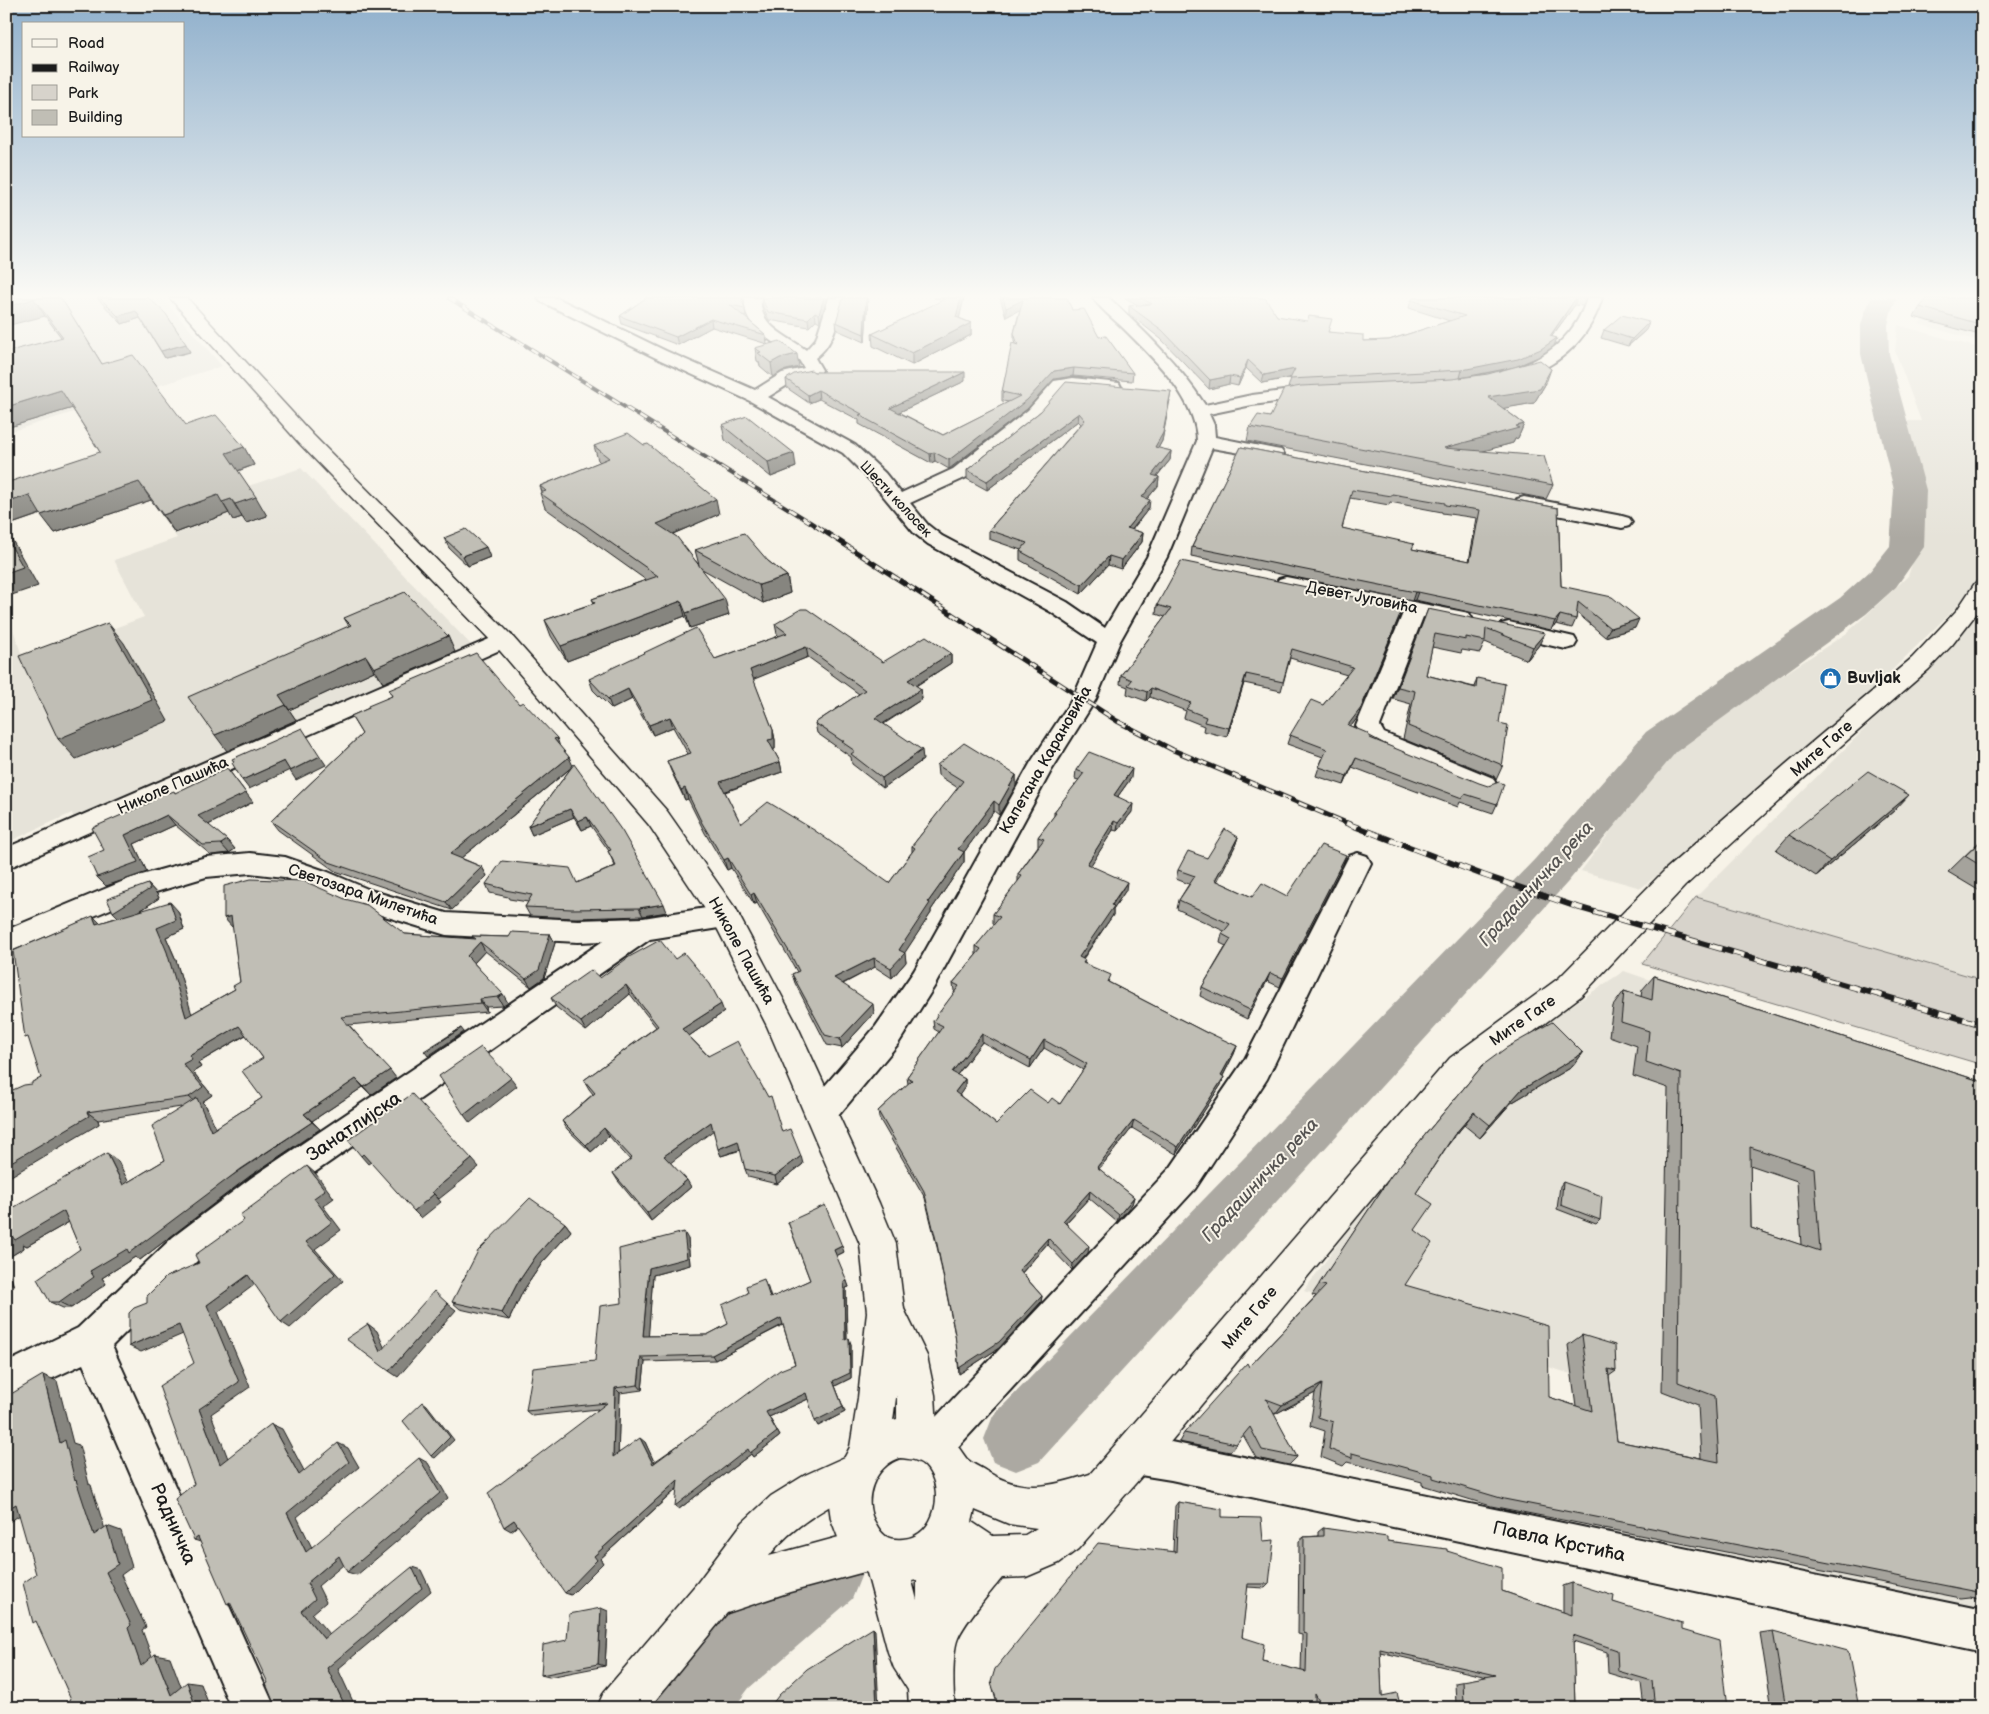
<svg xmlns="http://www.w3.org/2000/svg" width="1989" height="1714" viewBox="0 0 1989 1714" font-family="'Balsamiq Sans',sans-serif">
  <rect width="100%" height="100%" fill="#f7f3e8"/>
  <filter id="ink" filterUnits="userSpaceOnUse"><feTurbulence type="fractalNoise" baseFrequency=".02" numOctaves="2"/><feDisplacementMap in="SourceGraphic" scale="10" xChannelSelector="R" yChannelSelector="G"/><feConvolveMatrix kernelMatrix="1 2 1 2 8 2 1 2 1" color-interpolation-filters="sRGB"/></filter>
  <g filter="url(#ink)">
    <!-- built -->
    <path fill="#e6e3d9" d="M 6,298 L 162,298 L 222,366 L 6,433 Z
      M 1943,298 L 1983,306 L 1983,342 L 1919,324 Z
      M 1898,325 L 1983,349 L 1983,581 L 1790,770 L 1641,888 L 1581,871 L 1661,764 L 1710,723 L 1847,633 L 1908,576 L 1923,531 L 1917,469 L 1901,421 L 1921,421 L 1895,351 Z
      M 301,468 L 476,650 L 76,826 L 72,813 L 6,843 L 6,608 L 24,662 L 144,617 L 114,560 L 177,538 L 161,516 Z
      M 1983,611 L 1983,980 L 1696,897 Z
      M 1624,971 L 1983,1095 L 1983,1613 L 1589,1532 L 1571,1374 L 1304,1291 L 1452,1085 Z"/>
    <!-- green -->
    <path fill="#d7d3cb" stroke="#7a7874" d="M 1696,897 L 1983,980 L 1983,1065 L 1642,964 Z"/>
    <g fill="none" stroke-linecap="round" stroke-linejoin="round">
      <!-- river -->
      <path fill="#aca9a2" fill-rule="evenodd" d="M 1871,298 L 1897,298 L 1891,312 L 1888,325 L 1889,354 L 1926,490 L 1924,547 L 1896,587 L 1866,614 L 1676,752 L 1567,883 L 1039,1462 L 1016,1471 L 993,1462 L 984,1439 L 993,1416 L 1535,859 L 1646,732 L 1840,598 L 1870,571 L 1890,546 L 1894,490 L 1861,354 L 1861,325 L 1865,312 Z
        M 827,1539 L 852,1549 L 862,1574 L 852,1599 L 749,1688 L 734,1708 L 651,1708 L 662,1682 L 697,1636 L 802,1549 Z"/>
      <defs>
        <path id="minor" d="M 538,298 L 557,298 L 666,351 L 755,390 L 782,373 L 804,368 L 799,360 C 778,343 742,331 745,298 L 761,298 C 758,326 786,335 806,350 L 816,339 L 829,298 L 844,298 C 837,320 835,344 815,358 L 822,370 L 820,374 L 794,381 L 768,397 L 855,445 L 885,473 L 901,493 L 953,469 L 1028,410 L 1054,381 L 1073,378 L 1119,383 L 1121,387 L 1119,391 L 1113,392 L 1073,388 L 1065,389 L 1040,418 L 967,477 L 910,503 L 928,525 L 942,536 L 1067,602 L 1105,628 L 1147,557 L 1197,441 C 1197,398 1149,354 1120,325 C 1111,317 1100,308 1093,298 L 1109,298 C 1144,331 1179,364 1205,405 L 1252,395 L 1314,387 L 1320,388 L 1322,392 L 1320,396 L 1314,397 L 1252,405 L 1209,414 L 1214,425 L 1215,437 L 1275,449 L 1281,450 L 1284,454 L 1281,458 L 1275,459 L 1212,448 L 1167,557 L 1120,641 L 1096,699 L 1051,771 L 934,987 L 898,1044 L 833,1122 L 822,1126 L 811,1122 L 806,1112 L 811,1102 L 876,1026 L 914,971 L 1031,762 L 1073,698 L 1097,643 L 1051,612 L 928,544 L 914,533 L 871,481 L 843,453 L 750,401 L 654,357 L 540,301 Z
          M 1587,298 L 1602,298 C 1592,333 1567,359 1534,373 C 1525,377 1514,382 1504,380 L 1502,376 L 1504,372 C 1543,361 1575,338 1587,298 Z
          M 1524,497 L 1622,516 L 1629,518 L 1632,522 L 1629,526 L 1622,528 L 1517,507 L 1514,503 L 1517,499 Z
          M 1286,577 L 1469,613 L 1472,618 L 1469,623 L 1461,625 L 1423,617 L 1380,726 L 1384,733 L 1493,778 L 1496,784 L 1493,790 L 1484,793 L 1475,790 L 1368,745 L 1356,726 L 1403,613 L 1279,587 L 1276,583 L 1279,579 Z
          M 1509,622 L 1574,637 L 1577,642 L 1574,647 L 1566,649 L 1501,634 L 1498,629 L 1501,624 Z
          M 503,633 L 511,635 L 514,640 L 511,645 L 6,869 L 6,848 Z
          M 250,853 L 285,857 L 328,872 L 370,890 L 446,913 L 578,920 L 643,918 L 725,905 L 735,908 L 739,916 L 735,924 L 725,927 L 650,939 L 275,1200 L 197,1261 L 112,1346 L 275,1708 L 231,1708 L 83,1364 L 6,1400 L 6,1363 L 78,1328 L 173,1237 L 251,1178 L 603,941 L 578,942 L 446,935 L 352,906 L 284,877 L 250,873 L 206,877 L 139,897 L 6,953 L 6,930 L 131,878 L 206,857 Z
          M 1358,853 L 1367,856 L 1371,863 L 1267,1079 L 1195,1189 L 946,1460 L 933,1466 L 920,1460 L 914,1447 L 920,1434 L 1171,1167 L 1245,1059 L 1349,856 Z
          M 1134,1436 L 1171,1442 L 1983,1610 L 1983,1652 L 1171,1480 L 1134,1474 L 1120,1469 L 1115,1455 L 1120,1441 Z"/>
        <path id="tertiary" d="M 856,1452 L 870,1458 L 876,1472 L 870,1486 C 834,1503 794,1523 769,1556 L 868,1529 L 883,1535 L 889,1550 L 883,1565 L 868,1571 L 790,1592 L 727,1613 L 649,1708 L 597,1708 L 604,1692 L 698,1582 L 743,1522 L 771,1496 L 805,1475 Z"/>
        <path id="secondary" d="M 170,298 L 187,298 L 313,435 L 511,635 L 667,811 L 735,908 L 796,1023 L 879,1203 L 896,1244 L 904,1309 L 927,1356 L 935,1395 L 937,1428 C 955,1439 955,1443 966,1458 C 970,1463 980,1467 986,1471 C 1023,1494 1050,1487 1090,1474 L 1450,1058 L 1559,978 L 1665,870 L 1785,765 L 1912,658 L 1957,610 L 1975,583 L 1983,581 L 1983,605 L 1952,645 L 1929,669 L 1803,779 L 1685,886 L 1581,996 L 1472,1078 L 1148,1469 L 1078,1549 L 1059,1563 L 1026,1577 L 1002,1578 C 989,1594 967,1619 958,1638 C 952,1651 953,1692 955,1708 L 909,1708 L 908,1690 L 894,1668 L 888,1652 L 867,1573 L 853,1564 L 842,1548 L 831,1519 L 829,1505 L 834,1478 L 850,1447 L 858,1398 L 867,1312 L 860,1244 L 767,1026 L 715,924 L 649,825 L 495,645 L 299,443 ZM 897,1396 L 897,1419 L 893,1420 L 896,1398 ZM 900,1458 C 909,1459 918,1459 925,1466 C 946,1488 936,1537 903,1539 C 889,1540 883,1537 876,1524 C 861,1501 874,1466 900,1458 ZM 975,1510 L 1009,1524 L 1037,1528 L 1025,1535 L 993,1536 L 972,1522 ZM 917,1580 L 917,1600 L 912,1581 Z"/>
      </defs>
      <!-- minor casing -->
      <use href="#minor" stroke="#1c1c1c" stroke-width="4"/>
      <!-- tertiary casing -->
      <use href="#tertiary" stroke="#1c1c1c" stroke-width="3"/>
      <!-- secondary casing -->
      <use href="#secondary" stroke="#1c1c1c" stroke-width="3"/>
      <!-- minor -->
      <use href="#minor" fill="#f7f3e8" fill-rule="evenodd"/>
      <!-- tertiary -->
      <use href="#tertiary" fill="#f7f3e8" fill-rule="evenodd"/>
      <!-- secondary -->
      <use href="#secondary" fill="#f7f3e8" fill-rule="evenodd"/>
      <defs>
        <path id="rail-far2" d="M 449,298 L 818,527"/>
        <path id="rail-far1" d="M 816,526 L 1117,721 L 1173,750 L 1349,824"/>
        <path id="rail" d="M 1346,823 L 1483,875 L 1577,907 L 1983,1025"/>
      </defs>
      <!-- rail-far2 casing -->
      <use href="#rail-far2" stroke="#1c1c1c" stroke-width="4"/>
      <!-- rail-far1 casing -->
      <use href="#rail-far1" stroke="#1c1c1c" stroke-width="5"/>
      <!-- rail casing -->
      <use href="#rail" stroke="#1c1c1c" stroke-width="6"/>
      <!-- rail-far2 -->
      <use href="#rail-far2" stroke="#f7f3e8" stroke-width="2.5" stroke-dasharray="8" stroke-linecap="butt"/>
      <!-- rail-far1 -->
      <use href="#rail-far1" stroke="#f7f3e8" stroke-width="3" stroke-dasharray="9" stroke-linecap="butt"/>
      <!-- rail -->
      <use href="#rail" stroke="#f7f3e8" stroke-width="4.5" stroke-dasharray="12" stroke-linecap="butt"/>
    </g>
    <!-- wall -->
    <path fill="#a5a39c" stroke="#1c1c1c" fill-rule="evenodd" d="M 6,298 L 61,298 L 102,364 L 186,425 L 244,447 L 254,465 L 238,471 L 267,516 L 246,523 L 242,517 L 233,520 L 229,513 L 175,533 L 151,500 L 55,533 L 41,514 L 6,526 L 100,452 L 72,408 L 6,428 L 61,337 L 45,316 Z
      M 97,298 L 149,298 L 190,352 L 165,358 L 140,318 L 122,324 Z
      M 646,298 L 744,298 L 744,305 L 746,316 L 742,315 L 766,335 L 767,344 L 712,327 L 678,345 L 622,324 L 620,316 Z
      M 762,298 L 827,298 L 820,322 L 816,320 L 809,327 L 769,320 L 763,307 Z
      M 868,298 L 865,342 L 837,330 L 836,322 Z
      M 934,298 L 964,298 L 959,318 L 971,323 L 971,335 L 912,365 L 873,346 L 872,334 L 946,299 Z
      M 1000,298 L 1067,298 L 1072,310 L 1133,373 L 1132,381 L 1073,376 L 1054,379 L 1027,409 L 949,469 L 935,461 L 931,463 L 859,424 L 859,420 L 819,399 L 809,403 L 787,388 L 786,379 L 814,372 L 965,381 L 899,412 L 943,435 L 1009,402 L 1002,401 L 1002,392 L 1015,344 L 1014,341 L 1014,333 L 1020,309 L 1006,317 Z
      M 1125,298 L 1263,298 L 1277,316 L 1329,332 L 1363,341 L 1389,340 L 1450,321 L 1409,308 L 1411,300 L 1413,298 L 1586,298 L 1583,306 L 1575,305 L 1552,336 L 1554,346 L 1538,357 L 1517,366 L 1546,383 L 1534,403 L 1503,408 L 1524,424 L 1518,438 L 1515,439 L 1513,443 L 1482,451 L 1553,485 L 1546,499 L 1247,441 L 1250,427 L 1270,417 L 1292,387 L 1288,388 L 1291,378 L 1262,383 L 1246,368 L 1238,386 L 1229,384 L 1209,389 L 1161,339 L 1129,314 L 1129,306 L 1138,305 ZM 1510,368 L 1488,374 L 1468,377 Z
      M 1983,298 L 1983,336 L 1914,317 L 1920,307 Z
      M 1604,330 L 1646,330 L 1628,346 L 1601,338 Z
      M 755,348 L 799,367 L 782,371 L 773,377 L 760,366 L 759,362 L 757,361 Z
      M 1170,400 L 1162,441 L 1158,448 L 1171,451 L 1170,460 L 1157,476 L 1159,477 L 1158,486 L 1147,499 L 1149,508 L 1132,530 L 1143,533 L 1142,542 L 1121,569 L 1108,565 L 1081,594 L 1020,560 L 1020,551 L 1021,550 L 989,539 L 989,530 L 1081,424 L 1078,421 L 987,490 L 967,479 L 967,470 L 1041,411 Z
      M 722,425 L 796,467 L 771,477 L 725,440 Z
      M 594,446 L 719,514 L 673,534 L 699,565 L 695,550 L 768,561 L 787,576 L 790,593 L 763,603 L 702,569 L 729,615 L 690,628 L 685,616 L 567,661 L 551,636 L 545,620 L 594,603 L 592,599 L 646,580 L 545,508 L 540,493 L 542,492 L 540,486 L 600,462 L 598,460 Z
      M 1241,447 L 1558,508 L 1561,586 L 1635,628 L 1605,637 L 1577,613 L 1576,619 L 1572,628 L 1556,624 L 1551,630 L 1415,600 L 1412,601 L 1191,556 L 1192,547 ZM 1350,498 L 1389,505 L 1390,502 L 1442,512 L 1442,513 L 1477,518 L 1469,561 L 1412,549 L 1342,528 Z
      M 444,538 L 490,557 L 468,566 L 449,548 Z
      M 1157,605 L 1399,616 L 1358,717 L 1351,726 L 1497,804 L 1493,813 L 1460,802 L 1458,807 L 1352,767 L 1344,785 L 1316,776 L 1319,767 L 1323,757 L 1287,744 L 1290,735 L 1323,705 L 1347,675 L 1290,658 L 1281,691 L 1244,683 L 1227,737 L 1203,731 L 1204,726 L 1184,718 L 1186,711 L 1150,697 L 1146,701 L 1127,694 L 1128,687 L 1120,684 L 1121,675 L 1165,617 L 1156,614 Z
      M 1428,609 L 1539,645 L 1527,660 L 1485,642 L 1480,653 L 1462,650 L 1461,653 L 1432,647 L 1426,675 L 1474,687 L 1477,678 L 1499,723 L 1502,767 L 1496,780 L 1494,776 L 1403,739 L 1411,704 L 1393,699 Z
      M 344,618 L 455,652 L 383,683 L 374,671 L 289,710 L 296,720 L 227,751 L 349,626 Z
      M 775,624 L 883,662 L 951,653 L 951,663 L 916,686 L 921,689 L 922,699 L 884,724 L 923,760 L 883,788 L 852,764 L 851,757 L 817,733 L 815,723 L 859,694 L 808,657 L 753,679 L 773,730 L 775,740 L 775,749 L 773,749 L 780,762 L 782,772 L 725,792 L 741,824 L 889,883 L 912,852 L 912,846 L 958,788 L 938,775 L 937,765 L 1016,775 L 1016,786 L 999,815 L 994,811 L 964,852 L 964,862 L 931,910 L 931,913 L 904,953 L 906,962 L 892,978 L 875,967 L 843,984 L 874,1013 L 842,1048 L 827,1045 L 795,983 L 792,974 L 797,972 L 792,963 L 757,903 L 754,904 L 731,868 L 727,870 L 705,833 L 688,799 L 685,800 L 671,771 L 667,761 L 688,754 L 673,727 L 653,735 L 632,699 L 612,709 L 593,690 L 589,679 L 715,659 L 779,636 L 777,634 Z
      M 389,690 L 519,704 L 560,747 L 569,757 L 572,766 L 667,912 L 643,916 L 576,918 L 530,916 L 525,907 L 528,902 L 509,899 L 508,897 L 490,893 L 486,884 L 577,883 L 615,866 L 608,851 L 609,851 L 591,826 L 582,830 L 574,817 L 532,835 L 528,826 L 571,768 L 461,858 L 482,867 L 487,876 L 452,910 L 335,871 L 278,830 L 271,821 L 362,734 L 351,716 L 369,708 L 392,696 Z
      M 1076,770 L 1131,778 L 1118,796 L 1132,812 L 1117,831 L 1113,830 L 1090,866 L 1126,890 L 1113,909 L 1113,915 L 1083,959 L 1085,963 L 1110,983 L 1207,1033 L 1237,1046 L 1234,1054 L 1223,1076 L 1221,1085 L 1176,1154 L 1132,1128 L 1099,1169 L 1134,1197 L 1132,1204 L 1117,1222 L 1089,1198 L 1066,1223 L 1088,1253 L 1072,1270 L 1047,1244 L 1022,1273 L 1042,1296 L 1041,1302 L 999,1348 L 959,1374 L 956,1340 L 938,1251 L 925,1198 L 879,1118 L 878,1111 L 908,1084 L 907,1077 L 939,1032 L 934,1029 L 933,1021 L 955,992 L 954,991 L 953,983 L 976,955 L 976,946 L 995,924 L 993,923 L 993,914 L 1018,882 L 1018,874 L 1038,846 L 1038,837 L 1054,816 L 1054,812 L 1079,780 L 1075,779 ZM 982,1042 L 1030,1068 L 1044,1048 L 1083,1070 L 1060,1104 L 1048,1103 L 996,1124 L 959,1095 L 965,1087 L 965,1079 L 957,1075 Z
      M 175,793 L 253,802 L 208,825 L 227,840 L 235,849 L 229,853 L 211,855 L 175,825 L 134,844 L 147,872 L 106,886 L 104,850 L 149,803 L 144,797 Z
      M 1895,810 L 1816,876 L 1776,850 L 1789,835 Z
      M 1238,837 L 1235,846 L 1217,881 L 1252,897 L 1287,896 L 1346,855 L 1343,864 L 1280,987 L 1267,981 L 1247,1019 L 1200,996 L 1202,987 L 1226,946 L 1220,943 L 1222,934 L 1224,931 L 1177,909 L 1179,900 L 1189,884 L 1176,879 L 1178,870 L 1207,858 Z
      M 1983,838 L 1983,893 L 1948,872 Z
      M 148,884 L 157,894 L 159,898 L 140,911 L 178,911 L 184,929 L 166,937 L 176,960 L 191,1014 L 235,989 L 240,982 L 233,927 L 224,918 L 405,934 L 474,939 L 472,936 L 509,937 L 550,934 L 555,943 L 544,978 L 531,987 L 485,951 L 474,963 L 508,1003 L 503,1006 L 486,1007 L 487,1012 L 349,1025 L 396,1078 L 371,1095 L 363,1087 L 312,1121 L 320,1129 L 250,1176 L 140,1260 L 135,1257 L 102,1278 L 106,1284 L 71,1308 L 63,1308 L 50,1302 L 80,1249 L 69,1222 L 27,1246 L 23,1244 L 24,1248 L 6,1259 L 6,1207 L 7,1211 L 118,1161 L 128,1182 L 165,1160 L 181,1107 L 98,1120 L 99,1124 L 32,1084 L 41,1078 L 100,923 L 118,917 L 113,912 ZM 246,1035 L 263,1058 L 262,1098 L 216,1128 L 206,1106 L 202,1102 L 212,1095 L 193,1072 L 201,1067 L 198,1063 Z
      M 675,959 L 724,1012 L 689,1036 L 782,1132 L 803,1164 L 777,1184 L 748,1177 L 745,1169 L 741,1150 L 721,1156 L 713,1130 L 670,1162 L 691,1187 L 651,1221 L 618,1181 L 613,1173 L 630,1160 L 609,1136 L 591,1152 L 567,1129 L 562,1121 L 593,1094 L 589,1089 L 584,1080 L 656,1027 L 630,994 L 586,1031 L 556,1007 L 551,998 L 600,978 Z
      M 1654,976 L 1983,1082 L 1983,1600 L 1970,1597 L 1961,1598 L 1491,1506 L 1422,1485 L 1422,1482 L 1347,1462 L 1343,1466 L 1321,1457 L 1325,1431 L 1310,1426 L 1315,1393 L 1275,1414 L 1273,1413 L 1297,1457 L 1289,1465 L 1256,1458 L 1243,1435 L 1230,1452 L 1179,1442 L 1184,1433 L 1249,1367 L 1316,1296 L 1312,1295 L 1391,1176 L 1483,1065 L 1583,1053 L 1572,1067 L 1511,1103 L 1480,1138 L 1464,1125 L 1448,1145 L 1416,1193 L 1415,1230 L 1405,1285 L 1549,1397 L 1576,1406 L 1568,1345 L 1582,1335 L 1616,1371 L 1609,1376 L 1617,1441 L 1701,1458 L 1698,1405 L 1662,1391 L 1668,1088 L 1633,1076 L 1637,1046 L 1609,1036 L 1613,1006 L 1624,991 L 1641,997 L 1642,990 ZM 1750,1165 L 1797,1181 L 1801,1245 L 1751,1228 Z
      M 1563,1182 L 1600,1220 L 1596,1224 L 1557,1209 L 1560,1186 Z
      M 788,1222 L 844,1252 L 836,1256 L 849,1287 L 846,1288 L 847,1339 L 851,1344 L 851,1378 L 835,1386 L 845,1412 L 818,1426 L 808,1399 L 769,1417 L 780,1436 L 753,1457 L 751,1454 L 679,1509 L 677,1489 L 600,1559 L 603,1563 L 571,1595 L 518,1525 L 511,1531 L 598,1409 L 532,1416 L 526,1411 L 595,1361 L 622,1303 L 688,1239 L 690,1265 L 653,1275 L 648,1336 L 707,1335 L 728,1324 L 767,1285 L 771,1298 L 810,1280 ZM 783,1325 L 795,1364 L 654,1462 L 645,1442 L 618,1453 L 620,1393 L 642,1390 L 645,1362 L 715,1360 Z
      M 565,1223 L 571,1231 L 542,1263 L 523,1291 L 509,1320 L 460,1309 L 452,1302 Z
      M 1178,1502 L 1222,1517 L 1263,1541 L 1269,1584 L 1265,1588 L 1247,1587 L 1242,1637 L 1262,1661 L 1301,1671 L 1302,1635 L 1298,1634 L 1299,1541 L 1304,1537 L 1318,1536 L 1318,1532 L 1323,1528 L 1387,1541 L 1447,1551 L 1502,1591 L 1563,1612 L 1563,1586 L 1572,1583 L 1613,1602 L 1682,1630 L 1727,1708 L 1644,1708 L 1641,1683 L 1608,1673 L 1607,1652 L 1573,1641 L 1575,1708 L 1467,1708 L 1456,1705 L 1455,1683 L 1487,1677 L 1380,1652 L 1382,1696 L 1401,1708 L 1317,1708 L 1315,1704 L 1315,1708 L 998,1708 L 991,1682 L 1173,1551 L 1175,1506 Z
      M 608,1611 L 605,1666 L 549,1677 L 541,1675 L 567,1640 Z
      M 1773,1631 L 1859,1708 L 1772,1708 L 1760,1633 Z"/>
    <!-- shaded-wall -->
    <path fill="#86857f" stroke="#1c1c1c" d="M 824,298 L 827,298 L 820,322 L 819,314 Z
      M 866,298 L 868,298 L 865,342 L 864,334 Z
      M 961,298 L 963,298 L 963,302 L 957,329 L 956,317 Z
      M 1576,298 L 1575,305 L 1546,344 L 1550,336 Z
      M 34,299 L 45,316 L 6,326 L 6,307 Z
      M 1023,300 L 1023,308 L 1006,317 L 1006,308 Z
      M 136,311 L 140,318 L 122,324 L 118,316 Z
      M 815,312 L 816,320 L 809,327 L 808,319 Z
      M 711,319 L 712,327 L 678,345 L 676,337 Z
      M 1649,322 L 1646,330 L 1628,346 L 1632,339 Z
      M 971,323 L 971,335 L 912,365 L 912,353 Z
      M 1557,338 L 1554,346 L 1538,357 L 1515,367 L 1460,378 L 1462,370 Z
      M 186,344 L 190,352 L 165,358 L 161,351 Z
      M 797,354 L 799,367 L 782,371 L 773,377 L 771,363 L 780,358 Z
      M 1248,360 L 1246,368 L 1238,386 L 1240,378 Z
      M 1074,368 L 1073,376 L 1054,379 L 1027,409 L 949,469 L 949,460 L 1054,371 Z
      M 1295,369 L 1293,377 L 1262,383 L 1264,375 Z
      M 1551,369 L 1546,383 L 1534,403 L 1483,412 L 1488,397 Z
      M 965,372 L 965,381 L 891,416 L 890,408 Z
      M 1230,376 L 1229,384 L 1209,389 L 1210,380 Z
      M 61,390 L 73,408 L 6,428 L 6,407 Z
      M 818,390 L 819,399 L 809,403 L 808,395 Z
      M 1171,391 L 1162,441 L 1154,456 L 1155,447 Z
      M 1079,413 L 1078,421 L 987,490 L 987,481 Z
      M 1524,424 L 1518,438 L 1515,439 L 1513,443 L 1439,463 L 1444,448 Z
      M 244,447 L 254,465 L 237,471 L 226,453 Z
      M 1171,451 L 1170,460 L 1151,483 L 1152,475 Z
      M 934,452 L 935,461 L 931,463 L 930,454 Z
      M 794,453 L 796,467 L 771,477 L 768,462 Z
      M 1159,477 L 1158,486 L 1141,506 L 1142,497 Z
      M 139,482 L 151,500 L 55,533 L 41,515 Z
      M 29,495 L 43,513 L 6,526 L 6,503 Z
      M 218,495 L 229,513 L 175,533 L 163,515 Z
      M 256,497 L 267,516 L 246,523 L 235,504 Z
      M 231,499 L 242,517 L 233,520 L 222,502 Z
      M 716,499 L 719,514 L 661,539 L 657,524 Z
      M 1150,500 L 1149,508 L 1126,537 L 1127,528 Z
      M 6,529 L 38,586 L 6,597 Z
      M 1143,533 L 1142,542 L 1121,569 L 1122,560 Z
      M 486,547 L 490,557 L 468,566 L 463,556 Z
      M 1109,556 L 1108,565 L 1081,594 L 1082,585 Z
      M 787,576 L 790,593 L 763,603 L 759,585 Z
      M 1415,592 L 1418,592 L 1415,600 L 1412,601 Z
      M 725,599 L 729,615 L 690,628 L 686,613 Z
      M 681,601 L 685,616 L 567,661 L 561,646 Z
      M 1403,607 L 1358,717 L 1345,734 L 1348,725 Z
      M 1560,615 L 1556,624 L 1551,630 L 1555,621 Z
      M 1639,619 L 1635,628 L 1605,637 L 1610,628 Z
      M 108,623 L 124,643 L 168,721 L 76,759 L 58,739 Z
      M 1545,633 L 1539,645 L 1527,660 L 1533,647 Z
      M 448,636 L 455,652 L 383,683 L 374,668 Z
      M 806,647 L 808,657 L 752,680 L 750,670 Z
      M 951,653 L 951,663 L 909,690 L 908,680 Z
      M 366,656 L 374,671 L 289,710 L 279,695 Z
      M 1246,674 L 1244,683 L 1227,737 L 1229,728 Z
      M 1151,688 L 1150,697 L 1146,701 L 1147,692 Z
      M 628,689 L 632,699 L 612,709 L 608,699 Z
      M 921,689 L 922,699 L 876,728 L 875,718 Z
      M 286,705 L 296,720 L 227,751 L 215,735 Z
      M 670,717 L 673,727 L 653,735 L 649,725 Z
      M 773,730 L 775,740 L 775,749 L 770,750 L 768,740 Z
      M 557,738 L 560,747 L 554,739 Z
      M 922,750 L 923,760 L 883,788 L 882,778 Z
      M 320,756 L 326,765 L 296,780 L 290,771 Z
      M 569,757 L 573,766 L 455,863 L 450,854 Z
      M 1356,758 L 1344,785 L 1347,776 Z
      M 284,761 L 290,770 L 249,789 L 242,780 Z
      M 780,762 L 782,772 L 723,792 L 720,782 Z
      M 227,768 L 253,802 L 206,826 L 198,816 Z
      M 1132,769 L 1131,778 L 1113,803 L 1114,795 Z
      M 1016,775 L 1016,786 L 999,815 L 999,805 Z
      M 685,788 L 688,799 L 685,800 L 681,790 Z
      M 1909,795 L 1895,810 L 1816,876 L 1830,861 Z
      M 994,801 L 994,811 L 959,859 L 958,849 Z
      M 1133,804 L 1132,812 L 1117,831 L 1118,823 Z
      M 570,809 L 574,817 L 532,835 L 528,826 Z
      M 167,815 L 175,825 L 134,844 L 147,872 L 106,886 L 97,877 L 125,835 Z
      M 587,817 L 591,826 L 582,830 L 578,821 Z
      M 1114,821 L 1113,830 L 1086,873 L 1087,864 Z
      M 1238,837 L 1235,846 L 1213,890 L 1215,880 Z
      M 227,840 L 235,849 L 229,853 L 221,844 Z
      M 964,852 L 964,862 L 931,910 L 931,913 L 904,954 L 905,953 L 906,962 L 892,978 L 891,968 L 899,950 L 928,902 Z
      M 1346,855 L 1343,864 L 1280,987 L 1283,978 Z
      M 728,858 L 731,868 L 727,870 L 724,860 Z
      M 482,867 L 487,876 L 452,910 L 446,902 Z
      M 1127,882 L 1126,890 L 1113,909 L 1113,915 L 1078,965 L 1079,957 Z
      M 148,884 L 157,894 L 159,898 L 123,922 L 113,912 Z
      M 754,893 L 757,903 L 754,904 L 751,895 Z
      M 170,902 L 178,911 L 184,929 L 166,937 L 176,960 L 195,1025 L 186,1017 L 157,928 Z
      M 664,904 L 667,912 L 643,916 L 639,908 Z
      M 93,916 L 102,925 L 96,924 Z
      M 231,916 L 239,925 L 232,927 L 224,918 Z
      M 550,934 L 555,943 L 544,978 L 531,987 L 526,979 Z
      M 480,942 L 485,951 L 472,965 L 467,956 Z
      M 874,958 L 875,967 L 836,987 L 834,978 Z
      M 1270,973 L 1267,981 L 1247,1019 L 1250,1010 Z
      M 626,985 L 630,994 L 586,1031 L 581,1022 Z
      M 503,994 L 508,1003 L 503,1006 L 498,997 Z
      M 480,999 L 486,1007 L 487,1012 L 481,1003 Z
      M 721,1004 L 724,1012 L 686,1038 L 682,1029 Z
      M 873,1004 L 874,1013 L 842,1048 L 840,1039 Z
      M 239,1026 L 247,1034 L 198,1063 L 201,1067 L 193,1072 L 212,1095 L 202,1102 L 206,1106 L 220,1139 L 211,1131 L 198,1105 L 189,1097 L 183,1064 L 189,1055 Z
      M 461,1028 L 464,1032 L 428,1056 L 425,1052 Z
      M 982,1034 L 982,1042 L 953,1080 L 952,1072 Z
      M 1044,1040 L 1044,1048 L 1030,1068 L 1031,1060 Z
      M 1237,1046 L 1234,1054 L 1219,1083 L 1221,1075 Z
      M 1583,1053 L 1572,1067 L 1511,1103 L 1480,1138 L 1490,1125 L 1521,1090 Z
      M 390,1070 L 396,1078 L 371,1095 L 364,1087 Z
      M 1224,1077 L 1221,1085 L 1176,1154 L 1178,1147 Z
      M 511,1078 L 517,1086 L 470,1123 L 464,1115 Z
      M 356,1079 L 363,1087 L 312,1121 L 304,1114 Z
      M 965,1079 L 965,1087 L 956,1100 L 955,1092 Z
      M 87,1112 L 98,1120 L 99,1124 L 6,1179 L 6,1165 Z
      M 1474,1112 L 1464,1125 L 1445,1148 L 1454,1135 Z
      M 1134,1120 L 1132,1128 L 1095,1174 L 1097,1167 Z
      M 312,1122 L 320,1129 L 250,1176 L 140,1260 L 135,1257 L 102,1278 L 106,1284 L 71,1308 L 59,1302 L 90,1271 Z
      M 711,1122 L 714,1130 L 669,1164 L 664,1156 Z
      M 604,1128 L 609,1136 L 591,1152 L 586,1145 Z
      M 738,1141 L 742,1149 L 721,1156 L 718,1149 Z
      M 107,1153 L 118,1161 L 134,1193 L 123,1185 Z
      M 363,1154 L 371,1162 L 368,1164 L 361,1156 Z
      M 801,1156 L 803,1164 L 777,1184 L 775,1176 Z
      M 472,1159 L 479,1167 L 439,1199 L 432,1192 Z
      M 307,1166 L 316,1174 L 334,1198 L 323,1206 L 341,1230 L 315,1249 L 343,1281 L 290,1328 L 281,1322 L 306,1242 L 314,1198 Z
      M 687,1180 L 691,1187 L 651,1221 L 647,1213 Z
      M 1090,1191 L 1089,1198 L 1062,1227 L 1063,1221 Z
      M 434,1194 L 441,1202 L 421,1218 L 414,1211 Z
      M 1134,1197 L 1132,1204 L 1117,1222 L 1119,1215 Z
      M 64,1211 L 76,1218 L 27,1246 L 23,1244 L 24,1248 L 6,1259 L 6,1244 L 9,1232 Z
      M 565,1223 L 571,1231 L 542,1263 L 523,1291 L 509,1320 L 502,1313 L 517,1284 L 536,1256 Z
      M 684,1232 L 688,1239 L 690,1265 L 653,1275 L 648,1342 L 643,1336 L 649,1268 Z
      M 1048,1238 L 1047,1244 L 1019,1276 L 1019,1270 Z
      M 842,1246 L 844,1252 L 836,1256 L 834,1250 Z
      M 1089,1246 L 1088,1253 L 1072,1270 L 1073,1264 Z
      M 6,1264 L 14,1286 L 6,1291 Z
      M 248,1275 L 258,1282 L 218,1312 L 250,1387 L 211,1414 L 232,1469 L 220,1464 L 199,1409 L 207,1305 Z
      M 847,1281 L 849,1287 L 846,1288 L 847,1346 L 845,1340 L 844,1282 Z
      M 1042,1296 L 1041,1302 L 999,1348 L 959,1374 L 959,1368 Z
      M 448,1304 L 456,1310 L 398,1377 L 389,1371 Z
      M 781,1318 L 784,1324 L 715,1360 L 712,1355 Z
      M 368,1324 L 377,1331 L 389,1358 L 380,1352 Z
      M 179,1325 L 190,1331 L 141,1352 L 129,1346 Z
      M 849,1338 L 851,1344 L 851,1378 L 835,1386 L 845,1412 L 818,1426 L 815,1421 L 833,1381 Z
      M 641,1357 L 645,1362 L 642,1390 L 638,1385 Z
      M 43,1375 L 57,1381 L 73,1443 L 79,1445 L 89,1484 L 91,1485 L 108,1539 L 94,1535 L 75,1481 L 60,1443 Z
      M 1322,1384 L 1315,1393 L 1275,1414 L 1282,1405 Z
      M 615,1388 L 620,1393 L 618,1461 L 613,1457 Z
      M 806,1393 L 808,1399 L 769,1417 L 780,1436 L 753,1457 L 751,1454 L 679,1509 L 675,1506 L 766,1412 Z
      M 423,1402 L 427,1405 L 454,1440 L 435,1458 L 431,1456 Z
      M 271,1424 L 282,1429 L 309,1480 L 299,1475 Z
      M 640,1438 L 645,1442 L 657,1468 L 653,1464 Z
      M 338,1443 L 348,1448 L 359,1467 L 297,1517 L 316,1556 L 306,1552 L 287,1513 Z
      M 419,1458 L 428,1463 L 448,1498 L 357,1575 L 347,1572 Z
      M 678,1480 L 682,1484 L 600,1559 L 603,1563 L 571,1595 L 565,1593 L 594,1556 Z
      M 16,1504 L 31,1508 L 6,1524 L 6,1510 Z
      M 514,1520 L 521,1523 L 511,1531 L 504,1527 Z
      M 107,1526 L 121,1531 L 132,1567 L 121,1575 L 146,1627 L 142,1630 L 156,1668 L 141,1666 L 106,1572 Z
      M 198,1537 L 207,1544 L 194,1540 Z
      M 339,1556 L 349,1560 L 318,1586 L 326,1602 L 312,1614 L 335,1641 L 324,1639 L 301,1611 L 307,1583 Z
      M 412,1567 L 421,1570 L 431,1591 L 338,1669 L 356,1708 L 346,1708 L 327,1668 Z
      M 601,1608 L 608,1611 L 605,1666 L 598,1664 Z
      M 873,1628 L 875,1630 L 879,1708 L 877,1708 Z
      M 155,1654 L 170,1657 L 185,1697 L 171,1695 Z
      M 187,1682 L 201,1684 L 210,1708 L 196,1708 Z"/>
    <!-- building -->
    <path fill="#c0beb5" stroke="#1c1c1c" fill-rule="evenodd" d="M 6,298 L 61,298 L 102,364 L 133,355 L 186,425 L 216,415 L 244,447 L 226,453 L 256,497 L 235,504 L 231,499 L 222,502 L 218,495 L 163,515 L 139,482 L 41,515 L 29,495 L 6,503 L 6,483 L 100,452 L 61,390 L 6,407 L 6,352 L 63,337 L 34,299 L 6,307 Z
      M 100,298 L 149,298 L 166,314 L 186,344 L 161,351 L 136,311 L 118,316 Z
      M 646,298 L 742,298 L 742,301 L 745,308 L 730,305 L 766,335 L 711,319 L 676,337 L 620,316 Z
      M 762,298 L 824,298 L 819,314 L 815,312 L 808,319 L 768,312 Z
      M 843,298 L 866,298 L 864,334 L 836,322 Z
      M 947,298 L 961,298 L 956,317 L 971,323 L 912,353 L 872,334 Z
      M 1003,298 L 1067,298 L 1072,310 L 1084,309 L 1099,337 L 1106,336 L 1133,373 L 1074,368 L 1054,371 L 1027,400 L 949,460 L 934,452 L 930,454 L 859,415 L 862,414 L 818,390 L 808,395 L 786,379 L 794,374 L 811,370 L 814,372 L 965,372 L 890,408 L 943,435 L 1020,396 L 1002,392 L 1012,343 L 1018,345 L 1014,333 L 1023,300 L 1006,308 Z
      M 1141,298 L 1263,298 L 1266,299 L 1277,316 L 1307,321 L 1309,316 L 1332,319 L 1328,332 L 1363,335 L 1363,341 L 1389,340 L 1465,316 L 1411,300 L 1413,298 L 1576,298 L 1550,336 L 1557,338 L 1541,349 L 1518,359 L 1462,370 L 1290,379 L 1295,369 L 1264,375 L 1248,360 L 1240,378 L 1230,376 L 1210,380 L 1162,330 L 1129,306 L 1152,304 Z
      M 1928,298 L 1983,298 L 1983,325 L 1920,307 Z
      M 1622,315 L 1649,322 L 1632,339 L 1604,330 Z
      M 780,341 L 797,354 L 780,358 L 771,363 L 758,353 L 761,352 L 755,348 Z
      M 1540,360 L 1551,369 L 1540,389 L 1488,397 L 1524,424 L 1516,426 L 1519,428 L 1444,448 L 1544,456 L 1553,485 L 1250,427 L 1258,415 L 1270,417 L 1284,389 L 1301,386 L 1452,379 L 1488,374 Z
      M 1066,382 L 1171,391 L 1163,433 L 1155,447 L 1171,451 L 1152,475 L 1159,477 L 1142,497 L 1150,500 L 1127,528 L 1143,533 L 1122,560 L 1109,556 L 1082,585 L 1020,551 L 1027,543 L 989,530 L 1085,420 L 1079,413 L 987,481 L 967,470 L 1041,411 Z
      M 747,416 L 794,453 L 768,462 L 722,425 Z
      M 628,433 L 644,445 L 648,444 L 716,499 L 657,524 L 677,537 L 725,599 L 686,613 L 681,601 L 561,646 L 545,620 L 595,603 L 592,599 L 658,576 L 540,493 L 546,491 L 540,486 L 609,458 L 594,446 Z
      M 1241,447 L 1558,508 L 1561,586 L 1612,597 L 1639,619 L 1610,628 L 1578,602 L 1576,619 L 1560,615 L 1555,621 L 1418,592 L 1415,592 L 1192,547 ZM 1352,490 L 1392,496 L 1392,494 L 1445,503 L 1445,505 L 1480,510 L 1470,561 L 1412,549 L 1414,544 L 1342,528 Z
      M 466,529 L 486,547 L 463,556 L 444,538 Z
      M 744,533 L 768,561 L 787,576 L 759,585 L 695,550 Z
      M 6,537 L 23,567 L 6,573 Z
      M 1181,561 L 1403,607 L 1361,708 L 1348,725 L 1367,733 L 1370,738 L 1479,783 L 1488,786 L 1499,782 L 1504,784 L 1497,804 L 1465,794 L 1462,798 L 1356,758 L 1347,776 L 1319,767 L 1327,749 L 1290,735 L 1311,700 L 1323,705 L 1353,667 L 1292,649 L 1283,682 L 1246,674 L 1229,728 L 1204,722 L 1206,717 L 1186,709 L 1191,703 L 1151,688 L 1147,692 L 1128,685 L 1132,680 L 1121,675 L 1171,609 L 1157,605 Z
      M 405,592 L 448,636 L 374,668 L 366,656 L 279,695 L 286,705 L 215,735 L 188,697 L 351,625 L 344,618 Z
      M 801,609 L 807,609 L 883,662 L 926,636 L 951,653 L 908,680 L 921,689 L 875,718 L 922,750 L 882,778 L 851,754 L 855,751 L 842,742 L 844,741 L 842,741 L 815,723 L 865,690 L 806,647 L 750,670 L 773,730 L 773,739 L 768,740 L 780,762 L 720,782 L 741,824 L 768,802 L 814,830 L 889,883 L 915,848 L 912,846 L 963,781 L 937,765 L 964,743 L 1016,775 L 999,805 L 994,801 L 958,849 L 964,852 L 928,902 L 930,903 L 899,950 L 905,953 L 891,968 L 874,958 L 834,978 L 873,1004 L 840,1039 L 825,1035 L 792,974 L 799,971 L 790,953 L 754,893 L 751,895 L 728,858 L 724,860 L 702,823 L 685,788 L 681,790 L 667,761 L 691,753 L 670,717 L 649,725 L 628,689 L 608,699 L 589,679 L 696,628 L 715,659 L 787,633 L 775,624 Z
      M 1428,609 L 1545,633 L 1533,647 L 1486,628 L 1485,641 L 1466,637 L 1466,640 L 1435,634 L 1426,675 L 1476,688 L 1477,678 L 1505,684 L 1499,723 L 1508,725 L 1502,767 L 1500,764 L 1408,726 L 1415,691 L 1398,687 Z
      M 108,623 L 152,700 L 58,739 L 19,656 Z
      M 476,653 L 519,704 L 523,702 L 557,738 L 554,739 L 569,757 L 450,854 L 482,867 L 446,902 L 329,862 L 271,821 L 362,734 L 351,716 L 369,708 L 368,706 L 392,696 L 389,690 Z
      M 302,728 L 320,756 L 290,771 L 284,761 L 242,780 L 232,763 L 234,762 L 232,759 Z
      M 1089,752 L 1132,769 L 1114,795 L 1133,804 L 1118,823 L 1114,821 L 1087,864 L 1127,882 L 1111,905 L 1114,906 L 1079,957 L 1085,960 L 1083,963 L 1111,975 L 1108,982 L 1207,1033 L 1207,1032 L 1237,1046 L 1221,1075 L 1224,1077 L 1178,1147 L 1134,1120 L 1097,1167 L 1134,1197 L 1119,1215 L 1090,1191 L 1063,1221 L 1089,1246 L 1073,1264 L 1048,1238 L 1019,1270 L 1042,1296 L 999,1342 L 959,1368 L 955,1334 L 937,1244 L 924,1191 L 878,1111 L 912,1080 L 907,1077 L 943,1026 L 933,1021 L 959,986 L 953,983 L 981,949 L 976,946 L 1000,917 L 993,914 L 1022,876 L 1018,874 L 1044,839 L 1038,837 L 1056,813 L 1054,812 L 1084,773 L 1076,770 ZM 982,1034 L 1031,1060 L 1044,1040 L 1087,1064 L 1060,1104 L 1052,1098 L 1048,1103 L 1030,1090 L 996,1124 L 955,1092 L 965,1079 L 952,1072 Z
      M 574,764 L 622,831 L 664,904 L 639,908 L 572,909 L 525,907 L 532,895 L 505,890 L 505,889 L 486,884 L 502,861 L 570,868 L 577,883 L 616,866 L 608,851 L 611,850 L 587,817 L 578,821 L 570,809 L 528,826 Z
      M 227,768 L 246,793 L 198,816 L 227,840 L 221,844 L 203,845 L 167,815 L 125,835 L 138,862 L 97,877 L 88,857 L 104,850 L 92,828 L 151,802 L 144,797 L 163,788 L 169,793 L 174,791 L 175,793 Z
      M 1868,771 L 1909,795 L 1830,861 L 1789,835 Z
      M 1225,829 L 1238,837 L 1215,880 L 1252,897 L 1262,883 L 1287,896 L 1321,845 L 1346,855 L 1283,978 L 1270,973 L 1250,1010 L 1202,987 L 1231,939 L 1222,934 L 1230,924 L 1179,900 L 1195,876 L 1178,870 L 1188,851 L 1207,858 Z
      M 1983,839 L 1983,867 L 1965,856 Z
      M 251,879 L 304,881 L 345,899 L 367,905 L 405,934 L 476,939 L 472,936 L 509,937 L 512,932 L 550,934 L 539,970 L 526,979 L 480,942 L 467,956 L 503,994 L 498,997 L 480,999 L 481,1003 L 341,1017 L 390,1070 L 364,1087 L 356,1079 L 304,1114 L 312,1122 L 241,1169 L 129,1253 L 127,1249 L 90,1271 L 94,1277 L 59,1302 L 50,1302 L 37,1279 L 80,1249 L 64,1211 L 15,1240 L 9,1232 L 11,1242 L 6,1244 L 6,1212 L 107,1153 L 123,1185 L 165,1160 L 152,1126 L 197,1098 L 211,1131 L 262,1098 L 242,1071 L 263,1058 L 239,1026 L 189,1055 L 192,1059 L 183,1064 L 203,1087 L 189,1097 L 87,1112 L 89,1116 L 6,1165 L 6,1093 L 24,1085 L 32,1084 L 32,1082 L 41,1078 L 28,1037 L 25,1038 L 13,951 L 93,916 L 96,924 L 170,902 L 176,920 L 157,928 L 167,952 L 186,1017 L 235,989 L 233,986 L 240,982 L 231,916 L 224,918 L 224,886 Z
      M 148,884 L 150,889 L 113,912 L 107,899 Z
      M 660,940 L 675,959 L 684,953 L 710,984 L 721,1004 L 682,1029 L 708,1056 L 737,1041 L 768,1097 L 771,1096 L 782,1132 L 790,1129 L 801,1156 L 775,1176 L 745,1169 L 738,1141 L 718,1149 L 711,1122 L 664,1156 L 687,1180 L 647,1213 L 613,1173 L 632,1158 L 604,1128 L 586,1145 L 562,1121 L 595,1093 L 584,1080 L 658,1026 L 626,985 L 581,1022 L 551,998 L 591,970 L 600,978 L 629,957 Z
      M 1654,976 L 1983,1082 L 1983,1593 L 1504,1499 L 1433,1478 L 1433,1475 L 1352,1453 L 1352,1458 L 1329,1449 L 1333,1422 L 1318,1417 L 1322,1384 L 1282,1405 L 1266,1399 L 1297,1457 L 1262,1450 L 1250,1427 L 1236,1444 L 1184,1433 L 1247,1363 L 1249,1367 L 1326,1286 L 1319,1284 L 1391,1176 L 1483,1065 L 1506,1048 L 1552,1022 L 1583,1053 L 1521,1090 L 1490,1125 L 1474,1112 L 1454,1135 L 1416,1193 L 1433,1204 L 1415,1230 L 1432,1243 L 1405,1285 L 1548,1326 L 1549,1397 L 1592,1411 L 1582,1335 L 1615,1345 L 1616,1371 L 1608,1369 L 1617,1441 L 1719,1462 L 1715,1396 L 1678,1382 L 1681,1074 L 1646,1062 L 1649,1031 L 1621,1022 L 1624,991 L 1652,1000 ZM 1750,1147 L 1814,1168 L 1820,1251 L 1751,1228 Z
      M 461,1028 L 425,1052 L 424,1051 Z
      M 481,1047 L 511,1078 L 464,1115 L 439,1076 Z
      M 412,1094 L 472,1159 L 432,1192 L 434,1194 L 414,1211 L 363,1154 L 361,1156 L 348,1140 Z
      M 307,1166 L 325,1190 L 314,1198 L 332,1222 L 306,1242 L 335,1274 L 281,1322 L 248,1275 L 207,1305 L 239,1382 L 199,1409 L 220,1464 L 271,1424 L 299,1475 L 338,1443 L 349,1462 L 287,1513 L 306,1552 L 419,1458 L 440,1493 L 347,1572 L 339,1556 L 307,1583 L 315,1599 L 301,1611 L 324,1639 L 412,1567 L 422,1588 L 327,1668 L 346,1708 L 276,1708 L 266,1684 L 268,1683 L 230,1602 L 227,1604 L 198,1537 L 194,1540 L 175,1499 L 194,1484 L 159,1386 L 194,1363 L 179,1325 L 129,1346 L 129,1313 L 134,1308 L 147,1303 L 147,1296 L 166,1277 L 199,1263 L 195,1255 L 244,1220 L 240,1215 Z
      M 1563,1182 L 1602,1196 L 1600,1220 L 1561,1205 Z
      M 530,1198 L 565,1223 L 536,1256 L 517,1284 L 502,1313 L 452,1302 L 478,1251 Z
      M 825,1205 L 842,1246 L 834,1250 L 847,1281 L 844,1282 L 845,1340 L 849,1338 L 850,1373 L 833,1381 L 843,1407 L 815,1421 L 806,1393 L 766,1412 L 777,1432 L 750,1453 L 748,1449 L 675,1506 L 678,1480 L 594,1556 L 597,1560 L 565,1593 L 514,1520 L 504,1527 L 488,1493 L 607,1403 L 526,1411 L 533,1368 L 595,1361 L 600,1306 L 622,1303 L 619,1249 L 684,1232 L 687,1258 L 649,1268 L 643,1336 L 707,1335 L 728,1324 L 722,1305 L 748,1293 L 746,1286 L 764,1279 L 770,1298 L 810,1280 L 788,1222 ZM 781,1318 L 795,1364 L 780,1370 L 653,1464 L 640,1438 L 613,1457 L 615,1388 L 638,1385 L 641,1357 L 712,1355 Z
      M 434,1291 L 448,1304 L 389,1371 L 346,1339 L 368,1324 L 380,1352 Z
      M 43,1375 L 60,1443 L 65,1440 L 75,1481 L 76,1480 L 94,1535 L 107,1526 L 118,1564 L 106,1572 L 131,1625 L 128,1628 L 141,1666 L 155,1654 L 171,1695 L 187,1682 L 196,1708 L 60,1708 L 71,1699 L 36,1621 L 33,1623 L 23,1583 L 36,1574 L 16,1504 L 6,1510 L 6,1397 Z
      M 423,1402 L 450,1437 L 431,1456 L 403,1421 Z
      M 1178,1502 L 1222,1509 L 1222,1517 L 1261,1518 L 1263,1541 L 1274,1540 L 1269,1584 L 1248,1584 L 1242,1637 L 1264,1644 L 1262,1661 L 1306,1672 L 1307,1633 L 1303,1632 L 1304,1537 L 1323,1536 L 1323,1528 L 1387,1537 L 1387,1541 L 1447,1549 L 1447,1551 L 1502,1568 L 1502,1591 L 1572,1615 L 1572,1583 L 1614,1596 L 1613,1602 L 1682,1623 L 1682,1630 L 1719,1641 L 1727,1708 L 1655,1708 L 1652,1681 L 1618,1671 L 1617,1650 L 1573,1635 L 1575,1708 L 1480,1708 L 1464,1704 L 1463,1681 L 1496,1675 L 1380,1649 L 1382,1696 L 1397,1693 L 1401,1708 L 1323,1708 L 1315,1694 L 1315,1708 L 999,1708 L 991,1682 L 995,1669 L 1098,1543 L 1176,1552 Z
      M 601,1608 L 598,1664 L 541,1675 L 543,1645 L 567,1640 L 569,1614 Z
      M 873,1628 L 877,1708 L 769,1708 L 779,1695 L 807,1669 Z
      M 1773,1631 L 1848,1651 L 1859,1708 L 1786,1708 Z"/>
  </g>
  <!-- sky -->
  <linearGradient id="sky" x2="0" y2="1"><stop stop-color="#90b0cc"/><stop offset="0.55" stop-color="#fbfaf5"/><stop offset="1" stop-color="#fbfaf5" stop-opacity="0"/></linearGradient>
  <rect width="1989" height="538" fill="url(#sky)"/>
  <!-- icons -->
  <defs>
    <symbol id="shop-disc" viewBox="-11 -11 22 22"><circle r="9.5" fill="#1f6fb2" stroke="#f7f3e8"/><path d="M-5-2.5h2.3a2.7 3.5 0 0 1 5.4 0H5L5.5 6h-11ZM-1.5-2.5h3a1.5 2.3 0 0 0-3 0Z" fill="#fff"/></symbol>
  </defs>
  <g fill-rule="evenodd">
    <use href="#shop-disc" x="1818" y="666" width="25" height="25"/>
  </g>
  <g text-anchor="middle" dominant-baseline="central" stroke-width="4" stroke-linejoin="round" paint-order="stroke">
    <!-- far-street labels -->
    <g font-size="14" fill="#1c1c1c" stroke="#f7f3e8">
      <text transform="translate(896 499) rotate(47)">Шести колосек</text>
    </g>
    <!-- street labels -->
    <g font-size="16" fill="#1c1c1c" stroke="#f7f3e8">
      <text transform="translate(1362 598) rotate(11)">Девет Југовића</text>
      <text transform="translate(1822 749) rotate(-41)">Мите Гаге</text>
      <text transform="translate(1046 760) rotate(-60)">Капетана Карановића</text>
      <text transform="translate(173 786) rotate(-24)">Николе Пашића</text>
      <text transform="translate(363 895) rotate(19)">Светозара Милетића</text>
      <text transform="translate(741 951) rotate(61)">Николе Пашића</text>
      <text transform="translate(1523 1021) rotate(-35)">Мите Гаге</text>
      <text transform="translate(1250 1318) rotate(-50)">Мите Гаге</text>
    </g>
    <!-- poi labels -->
    <g font-size="16" font-weight="bold" fill="#1c1c1c" stroke="#f7f3e8" text-anchor="start">
      <text x="1847" y="678">Buvljak</text>
    </g>
    <!-- water labels -->
    <g font-size="18" font-style="italic" fill="#565452" stroke="#f7f3e8">
      <text transform="translate(1536 884) rotate(-48)">Градашничка река</text>
      <text transform="translate(1260 1180) rotate(-47)">Градашничка река</text>
    </g>
    <!-- near-street labels -->
    <g font-size="19" fill="#1c1c1c" stroke="#f7f3e8">
      <text transform="translate(354 1127) rotate(-34)">Занатлијска</text>
      <text transform="translate(173 1524) rotate(66)">Радничка</text>
      <text transform="translate(1559 1542) rotate(12)">Павла Крстића</text>
    </g>
  </g>
  <!-- margin -->
  <rect width="1989" height="1714" fill="none" stroke="#f7f3e8" stroke-width="25"/>
  <rect x="12" y="12" width="1964" height="1689" fill="none" stroke="#1c1c1c" stroke-width="2" filter="url(#ink)"/>
  <!-- legend -->
  <rect x="22" y="22" width="162" height="115" fill="#f7f3e8" stroke="#9f9d96"/>
  <rect x="32" y="39" width="25" height="8" fill="#f7f3e8" stroke="#9f9d96"/>
  <text x="68" y="48" font-size="15" fill="#1c1c1c">Road</text>
  <rect x="32" y="64" width="25" height="8" fill="#1c1c1c" stroke="#9f9d96"/>
  <text x="68" y="72" font-size="15" fill="#1c1c1c">Railway</text>
  <rect x="32" y="85" width="25" height="15" fill="#d7d3cb" stroke="#9f9d96"/>
  <text x="68" y="98" font-size="15" fill="#1c1c1c">Park</text>
  <rect x="32" y="110" width="25" height="15" fill="#c0beb5" stroke="#9f9d96"/>
  <text x="68" y="122" font-size="15" fill="#1c1c1c">Building</text>
</svg>
